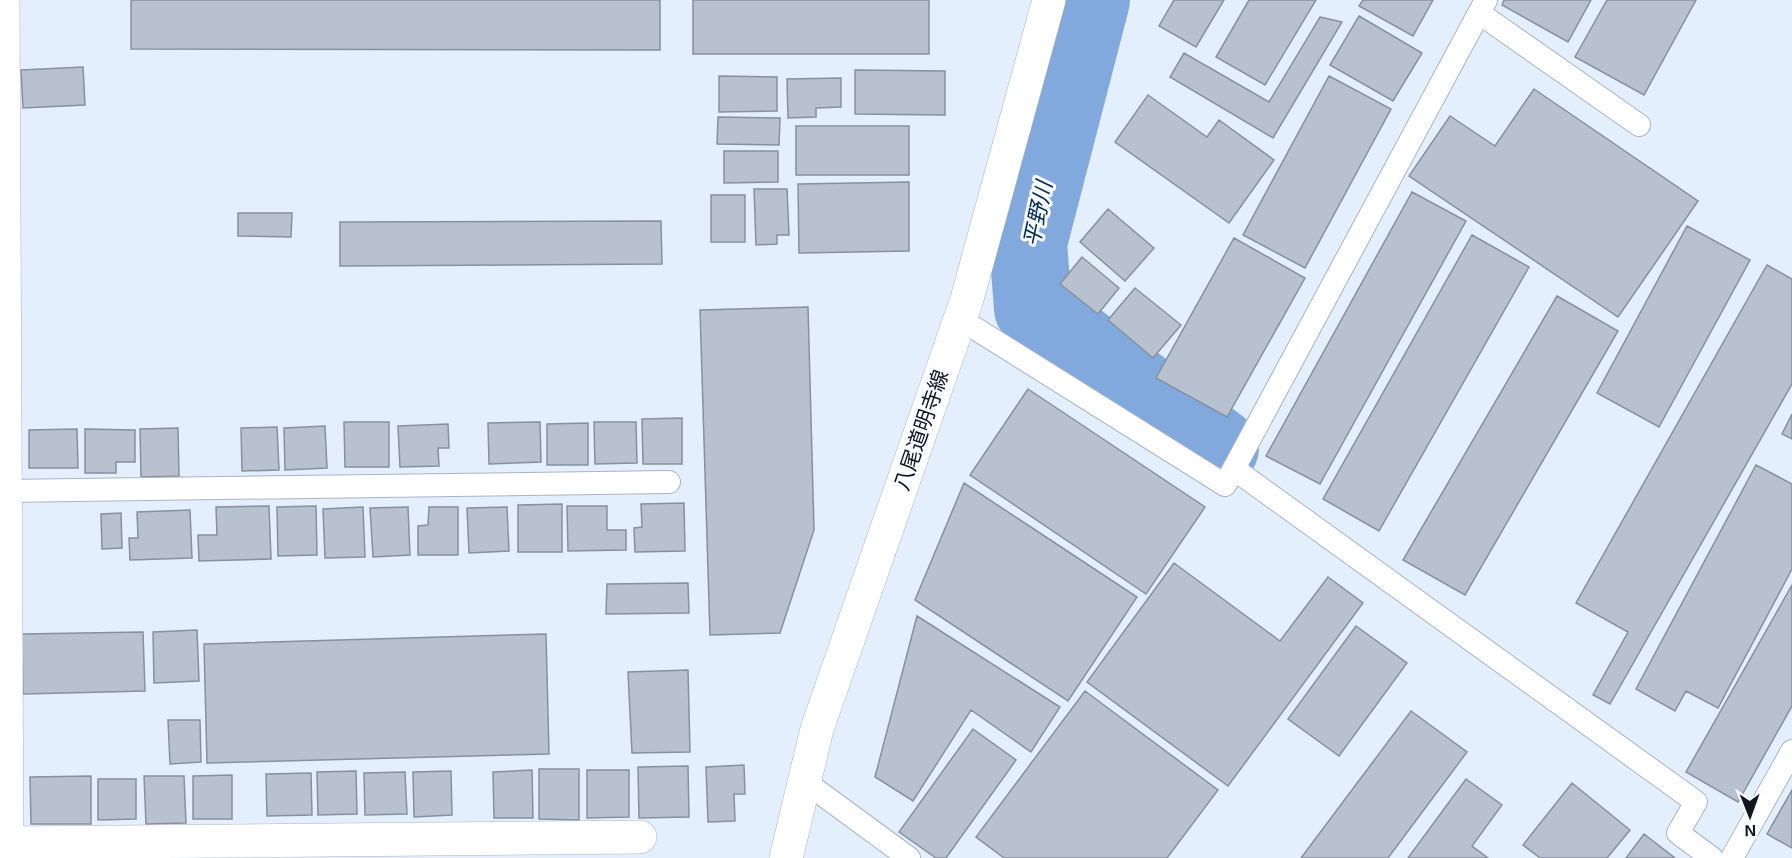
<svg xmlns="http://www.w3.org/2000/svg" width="1792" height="858" viewBox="0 0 1792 858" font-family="Helvetica,'Noto Sans JP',sans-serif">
  <rect width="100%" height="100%" fill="#e4effe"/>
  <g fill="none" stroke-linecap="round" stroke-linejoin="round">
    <!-- river -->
    <path stroke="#81a9de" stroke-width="78" d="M 1091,0 L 1028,243 L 1033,308 L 1220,448"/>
  </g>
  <!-- building -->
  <path fill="#b7c1d0" stroke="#86909e" stroke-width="1.5" d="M 131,0 L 660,0 L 660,50 L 131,49 Z
    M 693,0 L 929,0 L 929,54 L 693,54 Z
    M 1174,0 L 1224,0 L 1196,47 L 1159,26 Z
    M 1249,0 L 1316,0 L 1265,85 L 1216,57 Z
    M 1363,0 L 1433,0 L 1413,36 L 1359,6 Z
    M 1504,0 L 1591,0 L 1568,42 L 1502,5 Z
    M 1607,0 L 1696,0 L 1644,95 L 1575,57 Z
    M 1359,16 L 1422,53 L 1393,101 L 1330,65 Z
    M 1320,17 L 1342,22 L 1273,138 L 1170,77 L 1184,53 L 1269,102 Z
    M 83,67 L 85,105 L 23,108 L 21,70 Z
    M 855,70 L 945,71 L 945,115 L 855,114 Z
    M 719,76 L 777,77 L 777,111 L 719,112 Z
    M 1329,76 L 1391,109 L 1305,268 L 1243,235 Z
    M 841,78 L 841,107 L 816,108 L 816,117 L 788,118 L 787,79 Z
    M 1534,89 L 1698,201 L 1618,317 L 1409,176 L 1450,116 L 1495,146 Z
    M 1148,95 L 1207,137 L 1219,120 L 1274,160 L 1229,223 L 1115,142 Z
    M 718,117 L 780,118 L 779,145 L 717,144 Z
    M 796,126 L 909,126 L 909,175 L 796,175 Z
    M 724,151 L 778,151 L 778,182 L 724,183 Z
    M 909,182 L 909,251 L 799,253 L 798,184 Z
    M 754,189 L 787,189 L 789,235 L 777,235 L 777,244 L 756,245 Z
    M 1412,192 L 1466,221 L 1320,484 L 1266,456 Z
    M 711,195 L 745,195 L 745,242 L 711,242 Z
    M 1108,209 L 1154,248 L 1125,281 L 1080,242 Z
    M 238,213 L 292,213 L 291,237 L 238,236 Z
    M 661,221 L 662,264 L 340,266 L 340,222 Z
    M 1687,226 L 1750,260 L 1659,427 L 1597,393 Z
    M 1472,235 L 1529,267 L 1379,531 L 1323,499 Z
    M 1234,238 L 1305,278 L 1227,417 L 1156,378 Z
    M 1082,257 L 1119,288 L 1098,314 L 1060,284 Z
    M 1767,265 L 1792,279 L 1792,384 L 1610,704 L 1593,695 L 1628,632 L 1576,603 Z
    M 1135,288 L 1181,325 L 1153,358 L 1108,320 Z
    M 1557,296 L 1618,331 L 1465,595 L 1403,560 Z
    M 808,307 L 814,530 L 780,633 L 710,635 L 700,310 Z
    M 1028,389 L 1205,507 L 1146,594 L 970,475 Z
    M 1792,414 L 1792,439 L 1782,434 Z
    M 682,418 L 682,464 L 643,464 L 642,419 Z
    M 344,422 L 389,422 L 389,467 L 345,467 Z
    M 540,422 L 541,462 L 489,464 L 488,423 Z
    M 594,422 L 636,422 L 637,463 L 595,464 Z
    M 588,423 L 588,465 L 547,465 L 547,424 Z
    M 448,424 L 449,448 L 438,448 L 439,466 L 400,467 L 398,426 Z
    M 325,426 L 327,468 L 285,470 L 284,428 Z
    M 277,427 L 279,470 L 242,471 L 241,428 Z
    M 178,428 L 179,476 L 141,477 L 140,429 Z
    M 77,429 L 78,468 L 29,468 L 29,430 Z
    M 85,429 L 135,430 L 135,462 L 116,462 L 116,473 L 85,473 Z
    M 1756,465 L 1792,484 L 1792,569 L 1718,708 L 1686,691 L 1675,711 L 1636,689 Z
    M 964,483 L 1137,597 L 1068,701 L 915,600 Z
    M 684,503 L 685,551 L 635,552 L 634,528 L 642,527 L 641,504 Z
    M 562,504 L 562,552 L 518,552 L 518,505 Z
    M 269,506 L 271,559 L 199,561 L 198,535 L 217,535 L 216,507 Z
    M 316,506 L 317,555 L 278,556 L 277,507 Z
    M 567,506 L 607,506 L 607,530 L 626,530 L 626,550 L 568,551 Z
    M 363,507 L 365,557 L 325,558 L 323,509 Z
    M 408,507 L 410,555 L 373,557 L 370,508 Z
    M 429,507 L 458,507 L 458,555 L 418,555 L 418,526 L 428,525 Z
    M 507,507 L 509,551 L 469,553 L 467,508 Z
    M 190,510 L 192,558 L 130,560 L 129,538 L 138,538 L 137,512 Z
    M 121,513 L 122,548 L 102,549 L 101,514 Z
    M 1174,563 L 1280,641 L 1328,577 L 1363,603 L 1228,786 L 1087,682 Z
    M 688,583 L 689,613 L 606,614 L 607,584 Z
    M 1792,585 L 1792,706 L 1738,802 L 1686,772 Z
    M 917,616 L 1060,707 L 1031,752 L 971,710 L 913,801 L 875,777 Z
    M 1356,626 L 1407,663 L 1339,756 L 1288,719 Z
    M 197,630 L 199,681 L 154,683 L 153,632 Z
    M 143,632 L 145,691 L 23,694 L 22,634 Z
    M 546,634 L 549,754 L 207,763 L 204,644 Z
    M 688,670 L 690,752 L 632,753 L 628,672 Z
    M 1085,691 L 1218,790 L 1167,858 L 1004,858 L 976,837 Z
    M 1411,711 L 1467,752 L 1388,858 L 1301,858 Z
    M 168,720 L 200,720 L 201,762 L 170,764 Z
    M 973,729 L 1016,760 L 946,858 L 936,858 L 899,832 Z
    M 744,765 L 745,794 L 734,794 L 735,821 L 708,822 L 706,767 Z
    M 688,766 L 689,817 L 639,818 L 638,767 Z
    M 539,769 L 579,769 L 579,820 L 539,819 Z
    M 532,770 L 533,818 L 494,818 L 493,772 Z
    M 587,770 L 629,770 L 629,817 L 587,818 Z
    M 356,771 L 357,814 L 318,815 L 317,772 Z
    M 451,771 L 452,815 L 414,817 L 413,772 Z
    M 405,772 L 407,814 L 365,815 L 364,773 Z
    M 311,773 L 312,815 L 267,816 L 266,774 Z
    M 232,775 L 232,819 L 193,819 L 193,776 Z
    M 91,776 L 91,824 L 31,824 L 30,777 Z
    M 144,776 L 184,776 L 186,823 L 146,824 Z
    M 98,779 L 136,779 L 136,819 L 98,820 Z
    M 1466,779 L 1502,805 L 1472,846 L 1488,858 L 1408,858 Z
    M 1572,783 L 1630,830 L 1607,858 L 1540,858 L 1523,845 Z
    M 1792,790 L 1792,848 L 1767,834 Z
    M 1644,834 L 1675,858 L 1626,858 Z"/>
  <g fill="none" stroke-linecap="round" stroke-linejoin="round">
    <defs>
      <path id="lane" d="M 1479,13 L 1639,125
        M 960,319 L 1225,485 L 1486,0
        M 1234,469 L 1696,802 L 1678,833 L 1712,858
        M 5,491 L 669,482
        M 804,781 L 909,858
        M 1732,858 L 1792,751"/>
      <path id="street" d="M 3,0 L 7,858
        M 7,843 L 640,837"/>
      <path id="secondary" d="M 786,858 L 817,729 L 967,299 L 1049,0"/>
    </defs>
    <!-- lane casing -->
    <use href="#lane" stroke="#aab4c2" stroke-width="24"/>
    <!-- street casing -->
    <use href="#street" stroke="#aab4c2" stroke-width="34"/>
    <!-- secondary casing -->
    <use href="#secondary" stroke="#aab4c2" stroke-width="34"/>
    <!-- lane -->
    <use href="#lane" stroke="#fff" stroke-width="22"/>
    <!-- street -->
    <use href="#street" stroke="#fff" stroke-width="33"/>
    <!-- secondary -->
    <use href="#secondary" stroke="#fff" stroke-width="33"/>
  </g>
  <g text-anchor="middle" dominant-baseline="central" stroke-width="6" stroke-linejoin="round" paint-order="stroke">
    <!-- street labels -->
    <g font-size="21" fill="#13171c" stroke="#f9fbfe">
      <text transform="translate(921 430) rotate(-71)">八尾道明寺線</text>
    </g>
    <!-- water labels -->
    <g font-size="22" font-style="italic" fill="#022a59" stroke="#f9fbfe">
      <text transform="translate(1038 214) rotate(-78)">平野川</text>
    </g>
  </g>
  <!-- north arrow -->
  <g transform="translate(1750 816) rotate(179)" stroke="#f9fbfe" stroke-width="4.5" paint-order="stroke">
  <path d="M0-4.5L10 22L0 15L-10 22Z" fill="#13171c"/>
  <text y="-9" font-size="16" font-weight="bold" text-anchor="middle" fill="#13171c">N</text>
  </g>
</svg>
